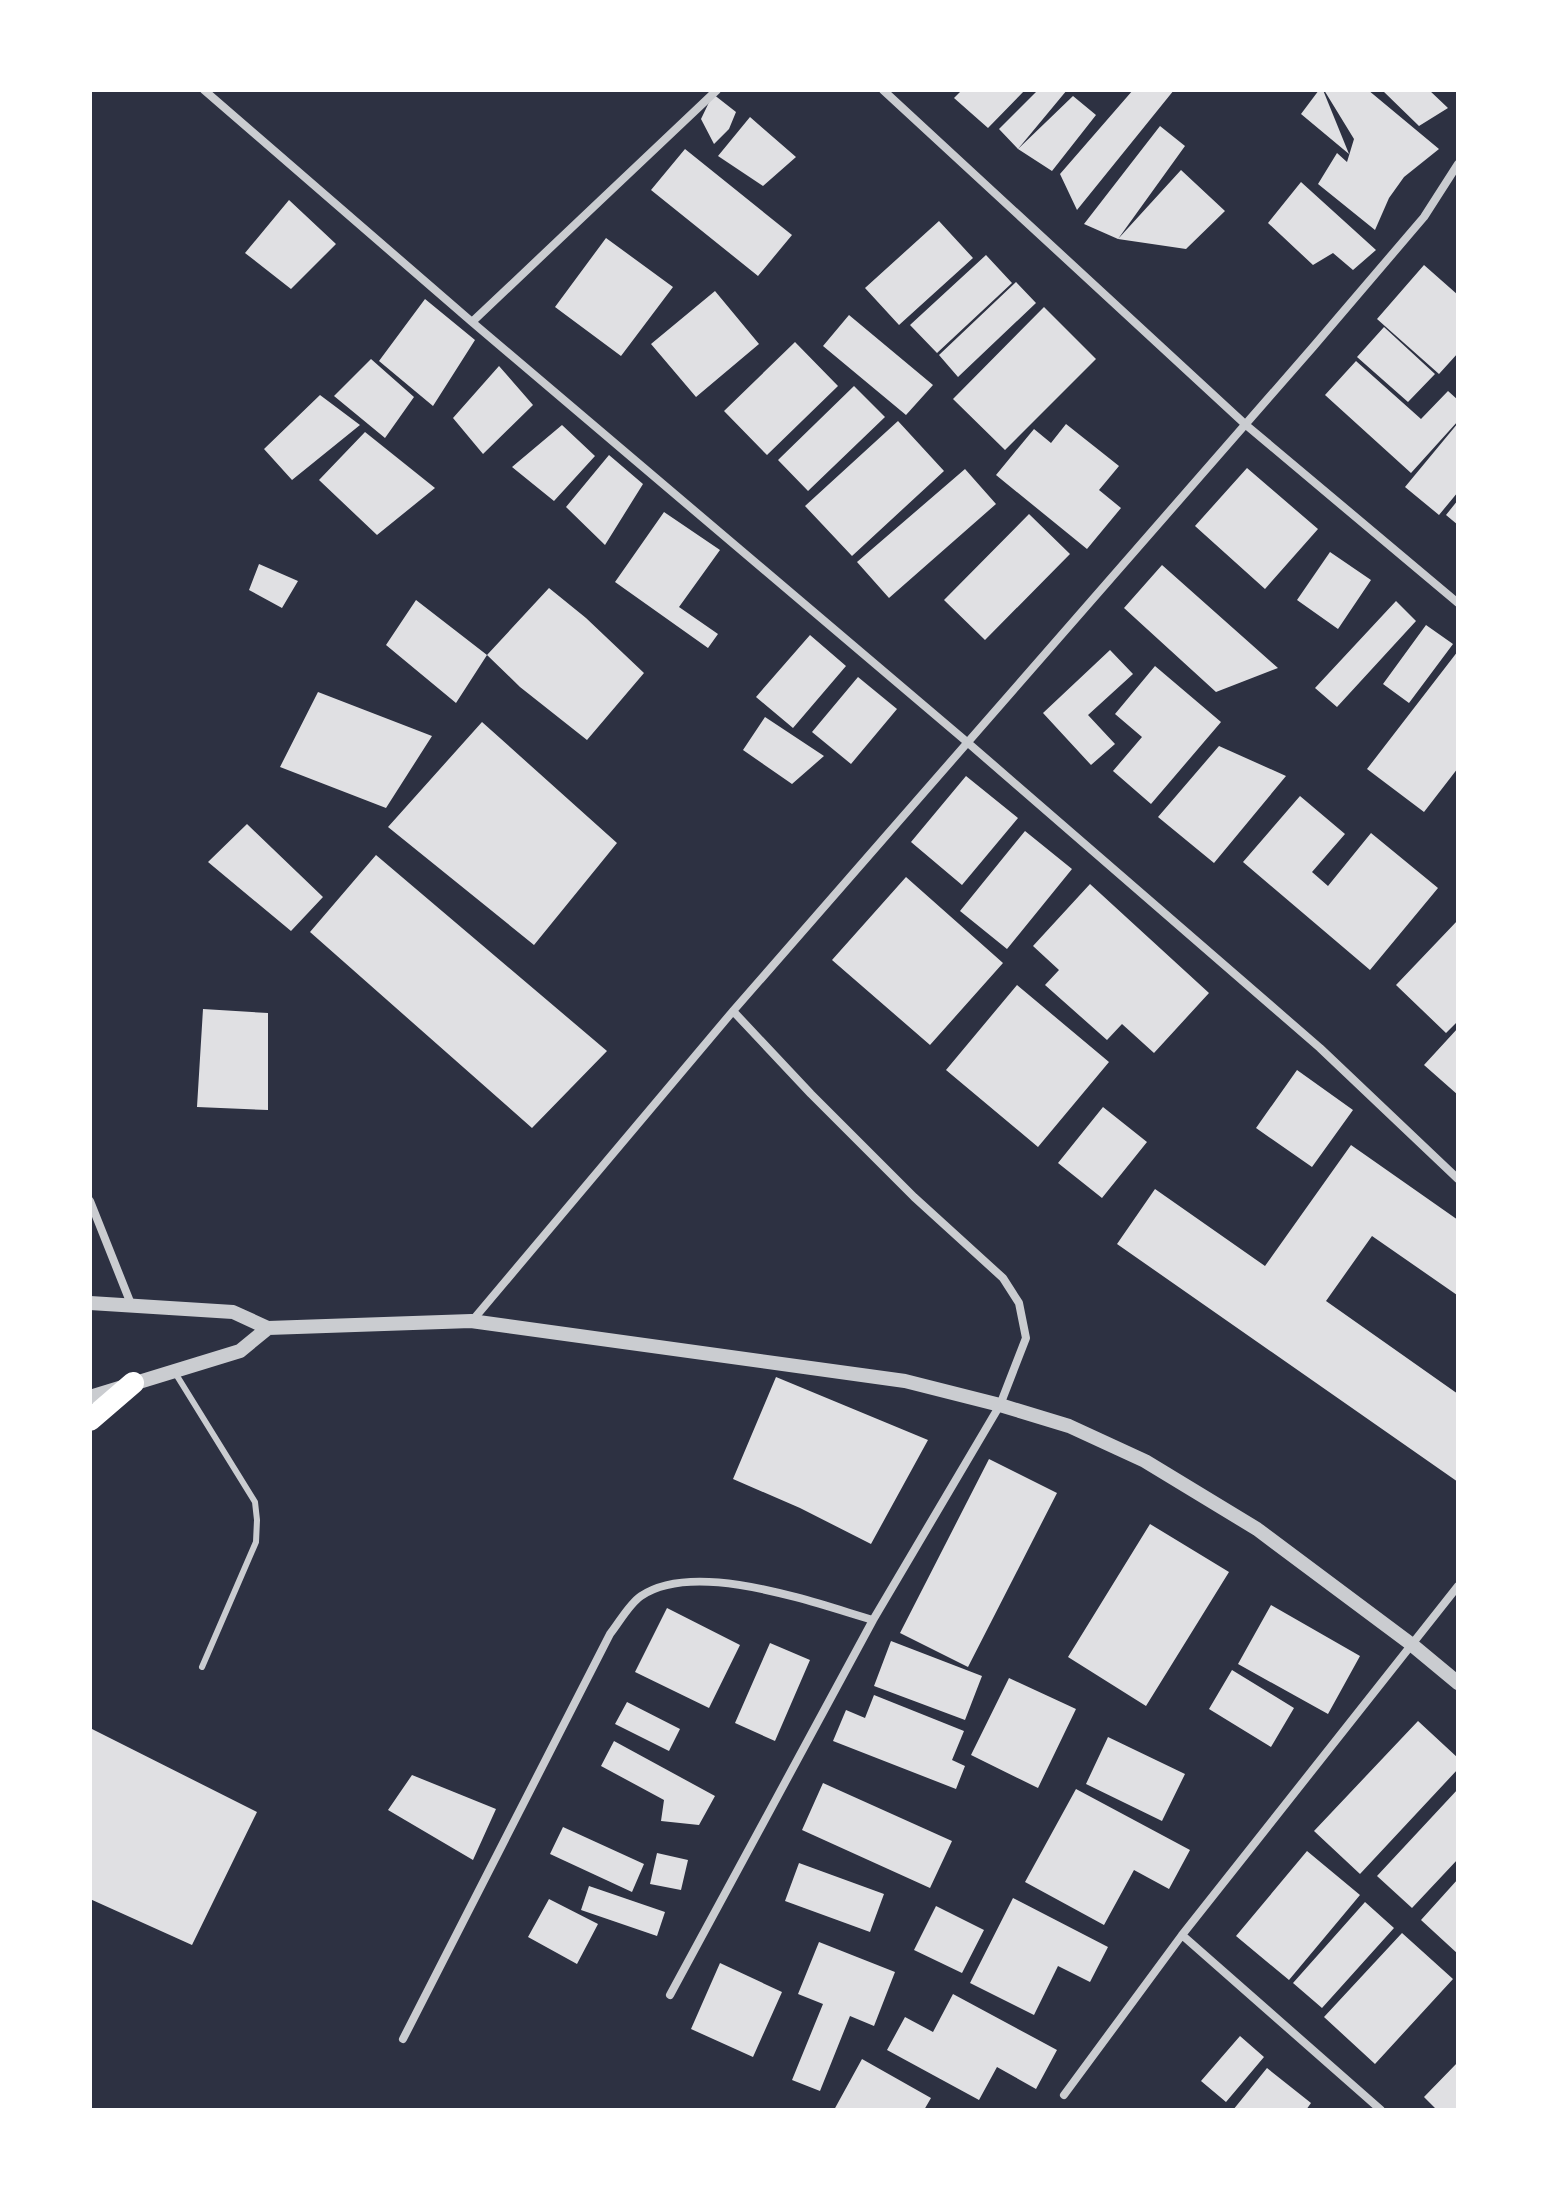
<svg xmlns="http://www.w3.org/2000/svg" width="1548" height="2200" viewBox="0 0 1548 2200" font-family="Helvetica,sans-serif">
  <rect width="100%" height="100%" fill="#2d3142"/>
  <!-- building -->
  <path fill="#e0e0e3" d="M 962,90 L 1025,90 L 988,128 L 954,98 Z
    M 1038,90 L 1067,90 L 1018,149 L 999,129 Z
    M 1133,90 L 1174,90 L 1077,210 L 1060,174 Z
    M 1319,90 L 1323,90 L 1349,154 L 1301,114 Z
    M 1324,90 L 1368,90 L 1439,149 L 1404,177 L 1389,198 L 1375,230 L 1318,184 L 1337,153 L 1347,162 L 1354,139 Z
    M 1382,90 L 1429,90 L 1448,108 L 1419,126 Z
    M 713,94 L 736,112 L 729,129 L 714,144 L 701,119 Z
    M 1073,96 L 1096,115 L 1052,171 L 1018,149 Z
    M 750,117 L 796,157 L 763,186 L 718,156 Z
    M 1160,126 L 1185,146 L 1118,239 L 1084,224 Z
    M 685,149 L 792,235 L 758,276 L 651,190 Z
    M 1181,170 L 1225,211 L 1186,249 L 1118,239 Z
    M 1301,182 L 1376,250 L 1353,270 L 1333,253 L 1313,265 L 1268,223 Z
    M 289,200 L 336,244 L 291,289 L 245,253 Z
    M 939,221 L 973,258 L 899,325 L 865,288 Z
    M 606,238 L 673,287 L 621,356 L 555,307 Z
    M 986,255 L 1012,283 L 937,353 L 910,325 Z
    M 1424,265 L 1458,295 L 1458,353 L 1439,374 L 1377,319 Z
    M 1016,282 L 1036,303 L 958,377 L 939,355 Z
    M 715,291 L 759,344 L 696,397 L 651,344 Z
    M 425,299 L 475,340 L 433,406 L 379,361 Z
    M 1044,307 L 1096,359 L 1005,450 L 953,399 Z
    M 849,315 L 933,385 L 906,415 L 823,346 Z
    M 1384,327 L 1435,374 L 1408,402 L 1357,357 Z
    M 795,342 L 838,386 L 767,455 L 724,411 Z
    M 371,359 L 414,397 L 385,438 L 334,396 Z
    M 1356,361 L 1421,419 L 1448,391 L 1458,400 L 1458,421 L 1411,473 L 1325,395 Z
    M 499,366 L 533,405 L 483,454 L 453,418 Z
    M 854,386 L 885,417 L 808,491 L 778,460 Z
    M 320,395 L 360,425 L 292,480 L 264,449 Z
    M 898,421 L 944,471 L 852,556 L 805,506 Z
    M 1458,423 L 1458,492 L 1439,515 L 1405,487 Z
    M 1066,424 L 1119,466 L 1099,490 L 1121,508 L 1087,549 L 996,475 L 1034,429 L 1051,443 Z
    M 562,425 L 595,456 L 554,501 L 512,467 Z
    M 365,432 L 435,488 L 377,535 L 319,480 Z
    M 609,455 L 643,484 L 605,545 L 566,507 Z
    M 1247,468 L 1318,529 L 1265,589 L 1195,526 Z
    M 965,469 L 996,504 L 889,598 L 857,562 Z
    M 1458,500 L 1458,525 L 1446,515 Z
    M 664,512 L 720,550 L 679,607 L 718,634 L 708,648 L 615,582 Z
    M 1029,514 L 1070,554 L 985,640 L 944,600 Z
    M 1330,552 L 1371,580 L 1338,629 L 1297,600 Z
    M 259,564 L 298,581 L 282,608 L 249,590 Z
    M 1162,565 L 1278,668 L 1216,692 L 1124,608 Z
    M 549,588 L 586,618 L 644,673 L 587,740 L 520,687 L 487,655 Z
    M 416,600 L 487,655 L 456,703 L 386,645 Z
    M 1396,601 L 1416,621 L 1337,707 L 1315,688 Z
    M 1426,625 L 1453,644 L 1409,703 L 1383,684 Z
    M 810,635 L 846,666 L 793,728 L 756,697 Z
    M 1110,650 L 1133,674 L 1088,715 L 1115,744 L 1091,765 L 1043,713 Z
    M 1458,651 L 1458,768 L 1424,812 L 1367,769 Z
    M 1155,666 L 1221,722 L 1151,804 L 1113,771 L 1142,737 L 1115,714 Z
    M 858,677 L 897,709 L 851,764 L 812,732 Z
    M 318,692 L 432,736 L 386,808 L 280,767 Z
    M 765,717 L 824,756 L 792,784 L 743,750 Z
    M 482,722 L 617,843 L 534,945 L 388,827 Z
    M 1219,746 L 1286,776 L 1214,863 L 1158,817 Z
    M 966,776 L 1018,818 L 962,885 L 911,842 Z
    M 1300,796 L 1345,834 L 1312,872 L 1328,886 L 1371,833 L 1438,888 L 1370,970 L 1243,862 Z
    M 247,824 L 323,897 L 291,931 L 208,862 Z
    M 1025,831 L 1072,869 L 1007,949 L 960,911 Z
    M 376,855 L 607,1051 L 532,1128 L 310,932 Z
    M 906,877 L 1003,963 L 930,1045 L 832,960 Z
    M 1090,884 L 1209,993 L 1154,1053 L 1122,1024 L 1107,1040 L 1045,985 L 1059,970 L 1033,946 Z
    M 1458,920 L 1458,1021 L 1446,1033 L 1396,985 Z
    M 1017,985 L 1109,1062 L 1038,1147 L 946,1070 Z
    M 203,1009 L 268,1013 L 268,1110 L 197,1107 Z
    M 1458,1028 L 1458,1095 L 1424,1065 Z
    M 1297,1070 L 1353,1110 L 1312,1167 L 1256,1128 Z
    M 1103,1107 L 1147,1142 L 1102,1198 L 1058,1163 Z
    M 1351,1145 L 1458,1220 L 1457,1295 L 1372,1236 L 1326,1301 L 1458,1394 L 1458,1482 L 1117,1244 L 1155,1189 L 1265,1266 Z
    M 776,1377 L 928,1440 L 871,1544 L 800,1508 L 733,1479 Z
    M 989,1459 L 1057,1493 L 968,1667 L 900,1633 Z
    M 1150,1524 L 1229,1572 L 1146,1706 L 1068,1657 Z
    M 1271,1605 L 1360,1656 L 1328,1714 L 1238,1664 Z
    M 667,1608 L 740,1645 L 709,1708 L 635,1672 Z
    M 891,1641 L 982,1676 L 965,1720 L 874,1686 Z
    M 770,1643 L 810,1660 L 775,1741 L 735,1723 Z
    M 1232,1670 L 1294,1708 L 1271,1747 L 1209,1709 Z
    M 1009,1678 L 1076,1709 L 1038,1788 L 971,1755 Z
    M 874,1695 L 964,1731 L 952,1760 L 965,1766 L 956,1789 L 833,1741 L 846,1710 L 865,1718 Z
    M 627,1702 L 680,1729 L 669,1751 L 615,1724 Z
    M 1418,1721 L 1458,1758 L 1458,1769 L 1360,1874 L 1314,1831 Z
    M 90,1728 L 257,1812 L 192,1945 L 90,1899 Z
    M 1108,1737 L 1185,1774 L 1162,1821 L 1086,1784 Z
    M 614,1741 L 715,1796 L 699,1825 L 661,1821 L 664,1800 L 601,1766 Z
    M 412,1775 L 496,1809 L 473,1860 L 388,1810 Z
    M 823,1783 L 952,1841 L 930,1888 L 802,1830 Z
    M 1076,1789 L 1190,1850 L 1169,1889 L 1134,1870 L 1104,1925 L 1025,1882 Z
    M 1458,1789 L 1458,1859 L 1412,1908 L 1377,1876 Z
    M 563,1827 L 644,1864 L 632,1892 L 550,1854 Z
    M 1307,1851 L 1360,1895 L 1289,1980 L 1236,1936 Z
    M 657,1853 L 688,1860 L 681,1890 L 650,1884 Z
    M 799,1863 L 884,1894 L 870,1932 L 785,1901 Z
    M 1458,1879 L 1458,1954 L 1421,1920 Z
    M 589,1886 L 665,1912 L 657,1936 L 581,1910 Z
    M 1013,1898 L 1108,1947 L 1090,1982 L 1058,1966 L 1034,2015 L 970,1983 Z
    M 549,1899 L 598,1924 L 577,1964 L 528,1937 Z
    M 1365,1902 L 1394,1928 L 1322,2008 L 1293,1983 Z
    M 936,1906 L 984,1930 L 962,1973 L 914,1950 Z
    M 1402,1933 L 1453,1979 L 1375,2064 L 1324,2017 Z
    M 819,1942 L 895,1972 L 874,2026 L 850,2016 L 820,2091 L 792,2080 L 823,2004 L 798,1994 Z
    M 720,1963 L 782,1992 L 753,2057 L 691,2029 Z
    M 953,1994 L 1057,2050 L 1036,2089 L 997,2067 L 979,2100 L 887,2050 L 905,2017 L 933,2032 Z
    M 1240,2036 L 1264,2057 L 1226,2102 L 1201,2081 Z
    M 862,2059 L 931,2098 L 924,2110 L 834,2110 Z
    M 1458,2062 L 1458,2110 L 1437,2110 L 1424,2097 Z
    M 1267,2068 L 1311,2103 L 1306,2110 L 1233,2110 Z"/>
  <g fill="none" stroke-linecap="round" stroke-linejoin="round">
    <!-- service -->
    <path stroke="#caccd0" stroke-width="6" d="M 174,1371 L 255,1502 L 257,1520 L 256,1542 L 202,1667"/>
    <!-- minor -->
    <path stroke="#caccd0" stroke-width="8" d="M 204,90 L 472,322 L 967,742 L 1320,1048 L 1458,1179
      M 883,90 L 1246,425 L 1458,603
      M 472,322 L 717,90
      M 90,1201 L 131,1304
      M 472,1321 L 733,1011 L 1313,347 L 1424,217 L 1458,164
      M 1182,1935 L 1381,2110
      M 670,1995 L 873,1620 L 1000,1405 L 1026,1338 L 1019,1303 L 1003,1278 L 914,1197 L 811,1094 L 733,1011
      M 403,2039 L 610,1634 C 619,1623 629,1604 641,1596 C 696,1559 814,1603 873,1620
      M 1064,2095 L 1182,1935 L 1458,1586"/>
    <!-- tertiary -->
    <path stroke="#caccd0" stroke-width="14" d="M 90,1303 L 233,1312 L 268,1328 L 471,1321 L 905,1381 L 1000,1405 L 1069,1426 L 1145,1461 L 1257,1529 L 1411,1644 L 1458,1683
      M 90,1397 L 240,1351 L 268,1328"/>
    <!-- trunk -->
    <path stroke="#fff" stroke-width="22" d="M 90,1420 L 133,1383"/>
  </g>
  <!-- border -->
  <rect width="1548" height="2200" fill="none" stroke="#ffffff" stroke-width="184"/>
</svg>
